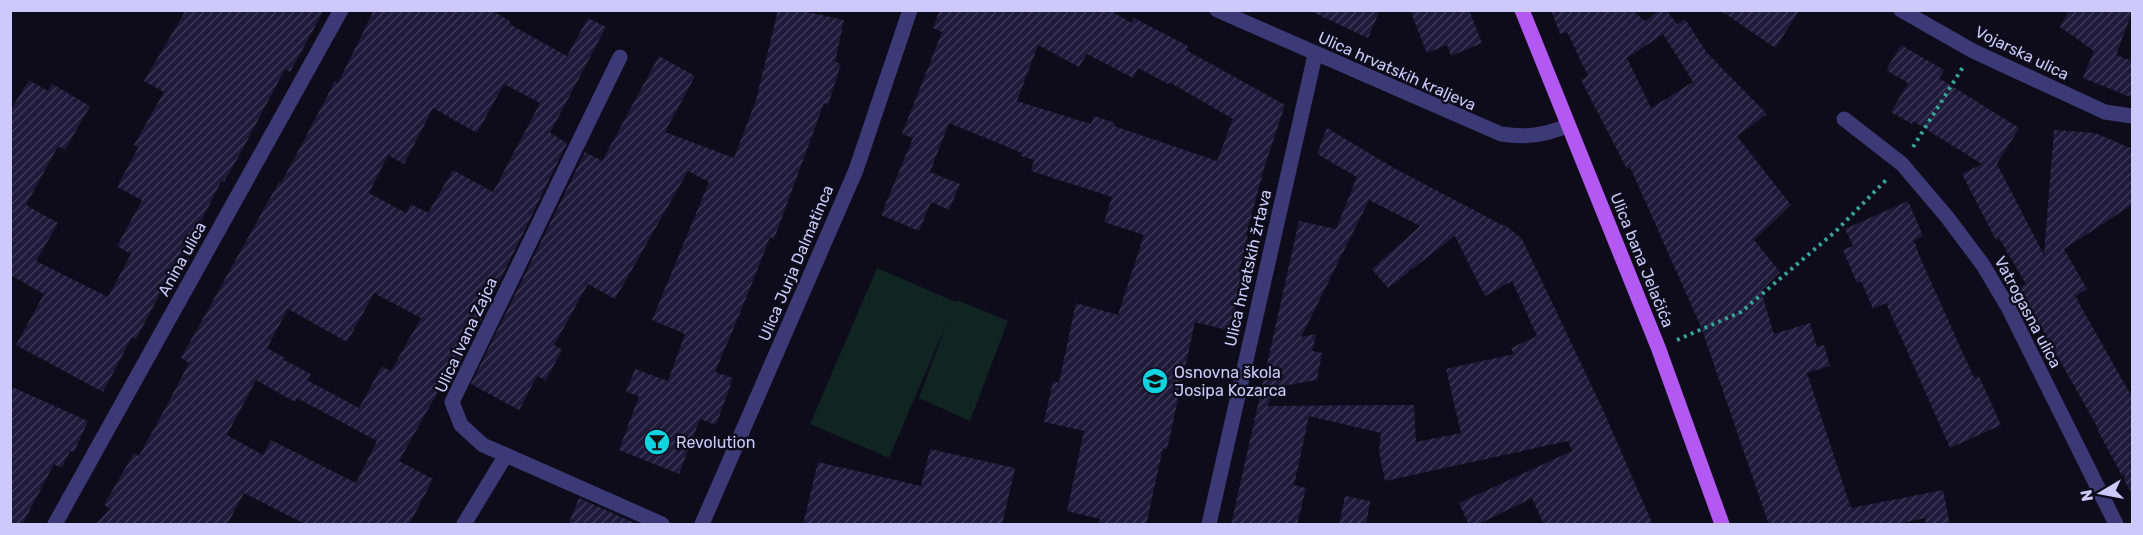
<svg xmlns="http://www.w3.org/2000/svg" width="2143" height="535" viewBox="0 0 2143 535" font-family="Rubik,sans-serif">
  <defs>
    <pattern id="building-hatch" width="6" height="6" patternUnits="userSpaceOnUse" patternTransform="scale(1.5)"><rect width="6" height="6" fill="#1f193a"/><path d="M-1 1l2-2M0 6l6-6M5 7l2-2" fill="none" stroke="#3e3957"/></pattern>
  </defs>
  <rect width="100%" height="100%" fill="#0e0c1a"/>
  <!-- garden -->
  <path fill="#102422" d="M 877,268 L 956,302 L 957,300 L 1008,321 L 970,421 L 919,398 L 948,320 L 889,458 L 810,424 Z"/>
  <!-- building -->
  <path fill="url(#building-hatch)" fill-rule="evenodd" d="M 186,10 L 324,10 L 290,72 L 285,69 L 241,152 L 224,182 L 222,180 L 167,288 L 164,286 L 136,339 L 132,337 L 103,392 L 16,345 L 44,294 L 10,275 L 10,111 L 29,80 L 48,91 L 52,84 L 90,106 L 65,150 L 58,146 L 26,205 L 58,223 L 36,261 L 108,297 L 131,254 L 117,246 L 142,200 L 117,187 L 138,148 L 134,145 L 164,92 L 144,81 Z
    M 374,10 L 491,10 L 510,21 L 509,24 L 567,56 L 588,18 L 606,27 L 550,133 L 567,143 L 454,375 L 449,372 L 399,461 L 433,479 L 409,525 L 307,525 L 244,493 L 227,525 L 95,525 L 110,509 L 104,505 L 134,453 L 139,456 L 167,405 L 189,363 L 181,358 L 279,182 L 281,183 L 301,146 L 335,81 L 338,83 ZM 504,84 L 540,103 L 493,192 L 453,170 L 428,213 L 411,204 L 406,213 L 369,193 L 388,155 L 404,164 L 433,108 L 477,133 ZM 374,293 L 421,318 L 391,371 L 382,366 L 359,408 L 307,380 L 311,374 L 284,360 L 285,358 L 267,348 L 288,309 L 347,342 ZM 256,380 L 295,402 L 297,398 L 377,441 L 356,483 L 271,440 L 263,455 L 227,435 Z
    M 778,10 L 799,10 L 844,20 L 835,62 L 841,64 L 828,105 L 824,103 L 774,239 L 770,237 L 743,306 L 715,372 L 733,378 L 716,425 L 700,419 L 679,474 L 619,450 L 639,396 L 626,392 L 635,369 L 668,381 L 685,334 L 652,320 L 709,182 L 688,171 L 615,299 L 588,284 L 554,345 L 562,350 L 546,380 L 537,376 L 519,410 L 471,384 L 585,152 L 602,161 L 659,56 L 695,76 L 665,132 L 734,158 L 756,100 Z
    M 940,10 L 1110,10 L 1131,23 L 1134,18 L 1188,46 L 1186,50 L 1285,105 L 1265,165 L 1246,235 L 1248,235 L 1239,272 L 1243,273 L 1231,331 L 1195,322 L 1167,449 L 1163,448 L 1146,525 L 1099,525 L 1100,519 L 1067,511 L 1084,431 L 1044,422 L 1053,381 L 1059,383 L 1076,303 L 1118,315 L 1144,235 L 1104,222 L 1112,197 L 1031,171 L 1034,160 L 1021,156 L 1022,153 L 949,123 L 930,172 L 960,184 L 949,210 L 931,202 L 919,231 L 881,215 L 913,138 L 902,134 L 942,32 L 933,28 ZM 1038,45 L 1079,67 L 1087,54 L 1133,78 L 1138,68 L 1168,84 L 1169,82 L 1233,119 L 1217,161 L 1114,126 L 1115,123 L 1094,116 L 1091,124 L 1017,101 Z
    M 1308,10 L 1380,10 L 1368,38 Z
    M 1410,10 L 1469,10 L 1482,43 L 1451,56 L 1447,45 L 1427,53 Z
    M 1551,10 L 1632,10 L 1645,21 L 1659,10 L 1666,10 L 1677,24 L 1664,33 L 1685,19 L 1707,53 L 1767,114 L 1737,136 L 1791,205 L 1754,240 L 1780,272 L 1761,291 L 1774,334 L 1810,323 L 1817,347 L 1824,345 L 1830,366 L 1807,373 L 1851,508 L 1943,490 L 1950,525 L 1926,525 L 1925,518 L 1893,525 L 1769,525 L 1701,327 L 1630,167 L 1627,169 L 1581,80 L 1588,76 L 1567,32 L 1560,34 ZM 1663,34 L 1693,82 L 1651,108 L 1627,58 Z
    M 1720,10 L 1800,10 L 1775,48 Z
    M 2069,10 L 2133,10 L 2116,55 L 2133,61 L 2133,98 L 2083,78 L 2094,51 L 2060,27 Z
    M 1901,45 L 1944,70 L 1939,78 L 2019,128 L 1997,164 L 2044,255 L 2054,130 L 2095,133 L 2133,149 L 2133,204 L 2064,249 L 2087,289 L 2075,296 L 2133,399 L 2133,496 L 2098,431 L 2099,430 L 2019,288 L 2026,284 L 1999,238 L 1996,240 L 1962,174 L 1982,164 L 1913,121 L 1912,124 L 1891,112 L 1908,83 L 1886,70 Z
    M 1327,128 L 1394,168 L 1504,226 L 1505,225 L 1522,239 L 1603,410 L 1653,525 L 1544,525 L 1532,498 L 1477,525 L 1469,525 L 1459,503 L 1572,451 L 1568,441 L 1385,481 L 1379,451 L 1381,433 L 1309,416 L 1294,485 L 1306,488 L 1297,525 L 1231,525 L 1299,221 L 1336,229 L 1357,177 L 1317,154 ZM 1369,200 L 1420,226 L 1372,269 L 1388,288 L 1409,272 L 1409,270 L 1412,269 L 1455,236 L 1485,296 L 1512,281 L 1537,336 L 1511,348 L 1514,354 L 1446,369 L 1461,433 L 1416,442 L 1414,405 L 1267,406 L 1276,387 L 1317,380 L 1322,353 L 1312,351 L 1316,334 L 1301,337 Z
    M 1908,201 L 1923,236 L 1914,240 L 1919,255 L 1974,378 L 1979,376 L 2001,425 L 1950,448 L 1886,303 L 1873,309 L 1861,281 L 1857,283 L 1843,250 L 1853,246 L 1845,229 Z
    M 10,386 L 88,421 L 74,452 L 70,451 L 61,468 L 54,464 L 22,525 L 10,525 Z
    M 930,449 L 1015,468 L 1002,525 L 803,525 L 818,462 L 921,486 Z
    M 1345,496 L 1370,501 L 1366,525 L 1339,525 Z
    M 579,498 L 639,525 L 568,525 Z"/>
  <g fill="none" stroke-linecap="round" stroke-linejoin="round">
    <!-- path -->
    <path stroke="#35a499" stroke-width="4" stroke-dasharray="3 4.5" stroke-linecap="butt" d="M 1913,147 L 1963,67
      M 1677,340 L 1741,312 L 1836,231 L 1888,178"/>
    <!-- minor -->
    <path stroke="#3b3a76" stroke-width="15" d="M 1217,10 L 1501,134 C 1528,138 1543,135 1568,126
      M 1901,10 L 1973,51 L 2105,112 L 2132,116
      M 620,57 L 452,402 L 461,425 L 483,445 L 662,524
      M 1844,119 L 1902,164 L 1947,217 L 1983,265 L 2009,309 L 2116,524
      M 55,524 L 341,10
      M 464,524 L 506,455
      M 702,524 L 856,170 L 910,10
      M 1209,524 L 1315,55"/>
    <!-- major -->
    <path stroke="#b458f3" stroke-width="15" d="M 1522,10 L 1658,347 L 1722,524"/>
  </g>
  <!-- icons -->
  <defs>
    <symbol id="school-disc" viewBox="-11 -11 22 22"><circle r="9.5" fill="#10d2e0" stroke="#0e0c1a"/><path d="M0-5L7-2L0 1L-7-2ZM-4 1L0 2.5L4 1V4Q0 6-4 4Z" fill="#111"/></symbol>
    <symbol id="bar-disc" viewBox="-11 -11 22 22"><circle r="9.5" fill="#10d2e0" stroke="#0e0c1a"/><path d="M-6-5H6L.8 .8V4.5H3.5V6h-7V4.5H-.8V.8Z" fill="#111"/></symbol>
  </defs>
  <g fill-rule="evenodd">
    <use href="#school-disc" x="1140" y="366" width="30" height="30"/>
    <use href="#bar-disc" x="642" y="427" width="30" height="30"/>
  </g>
  <g text-anchor="middle" dominant-baseline="central" stroke-width="5" stroke-linejoin="round" paint-order="stroke">
    <!-- street labels -->
    <g font-size="16" fill="#cdc9fb" stroke="#0e0c1a">
      <text transform="translate(2022 53) rotate(26)">Vojarska ulica</text>
      <text transform="translate(1397 71) rotate(24)">Ulica hrvatskih kraljeva</text>
      <text transform="translate(182 259) rotate(-61)">Anina ulica</text>
      <text transform="translate(1642 260) rotate(68)">Ulica bana Jelačića</text>
      <text transform="translate(796 263) rotate(-67)">Ulica Jurja Dalmatinca</text>
      <text transform="translate(1248 268) rotate(-77)">Ulica hrvatskih žrtava</text>
      <text transform="translate(2028 312) rotate(62)">Vatrogasna ulica</text>
      <text transform="translate(466 335) rotate(-65)">Ulica Ivana Zajca</text>
    </g>
    <!-- poi labels -->
    <g font-size="16" fill="#cdc9fb" stroke="#0e0c1a" text-anchor="start">
      <text x="1174" y="372">Osnovna škola<tspan x="1174" dy="18">Josipa Kozarca</tspan></text>
      <text x="676" y="442">Revolution</text>
    </g>
  </g>
  <!-- border -->
  <rect width="2143" height="535" fill="none" stroke="#cdc9fb" stroke-width="24"/>
  <!-- north arrow -->
  <g transform="translate(2101 493) rotate(260)" stroke="#0e0c1a" stroke-width="4.5" paint-order="stroke">
  <path d="M0-4.5L10 22L0 15L-10 22Z" fill="#cdc9fb"/>
  <text y="-9" font-size="16" font-weight="bold" text-anchor="middle" fill="#cdc9fb">N</text>
  </g>
</svg>
